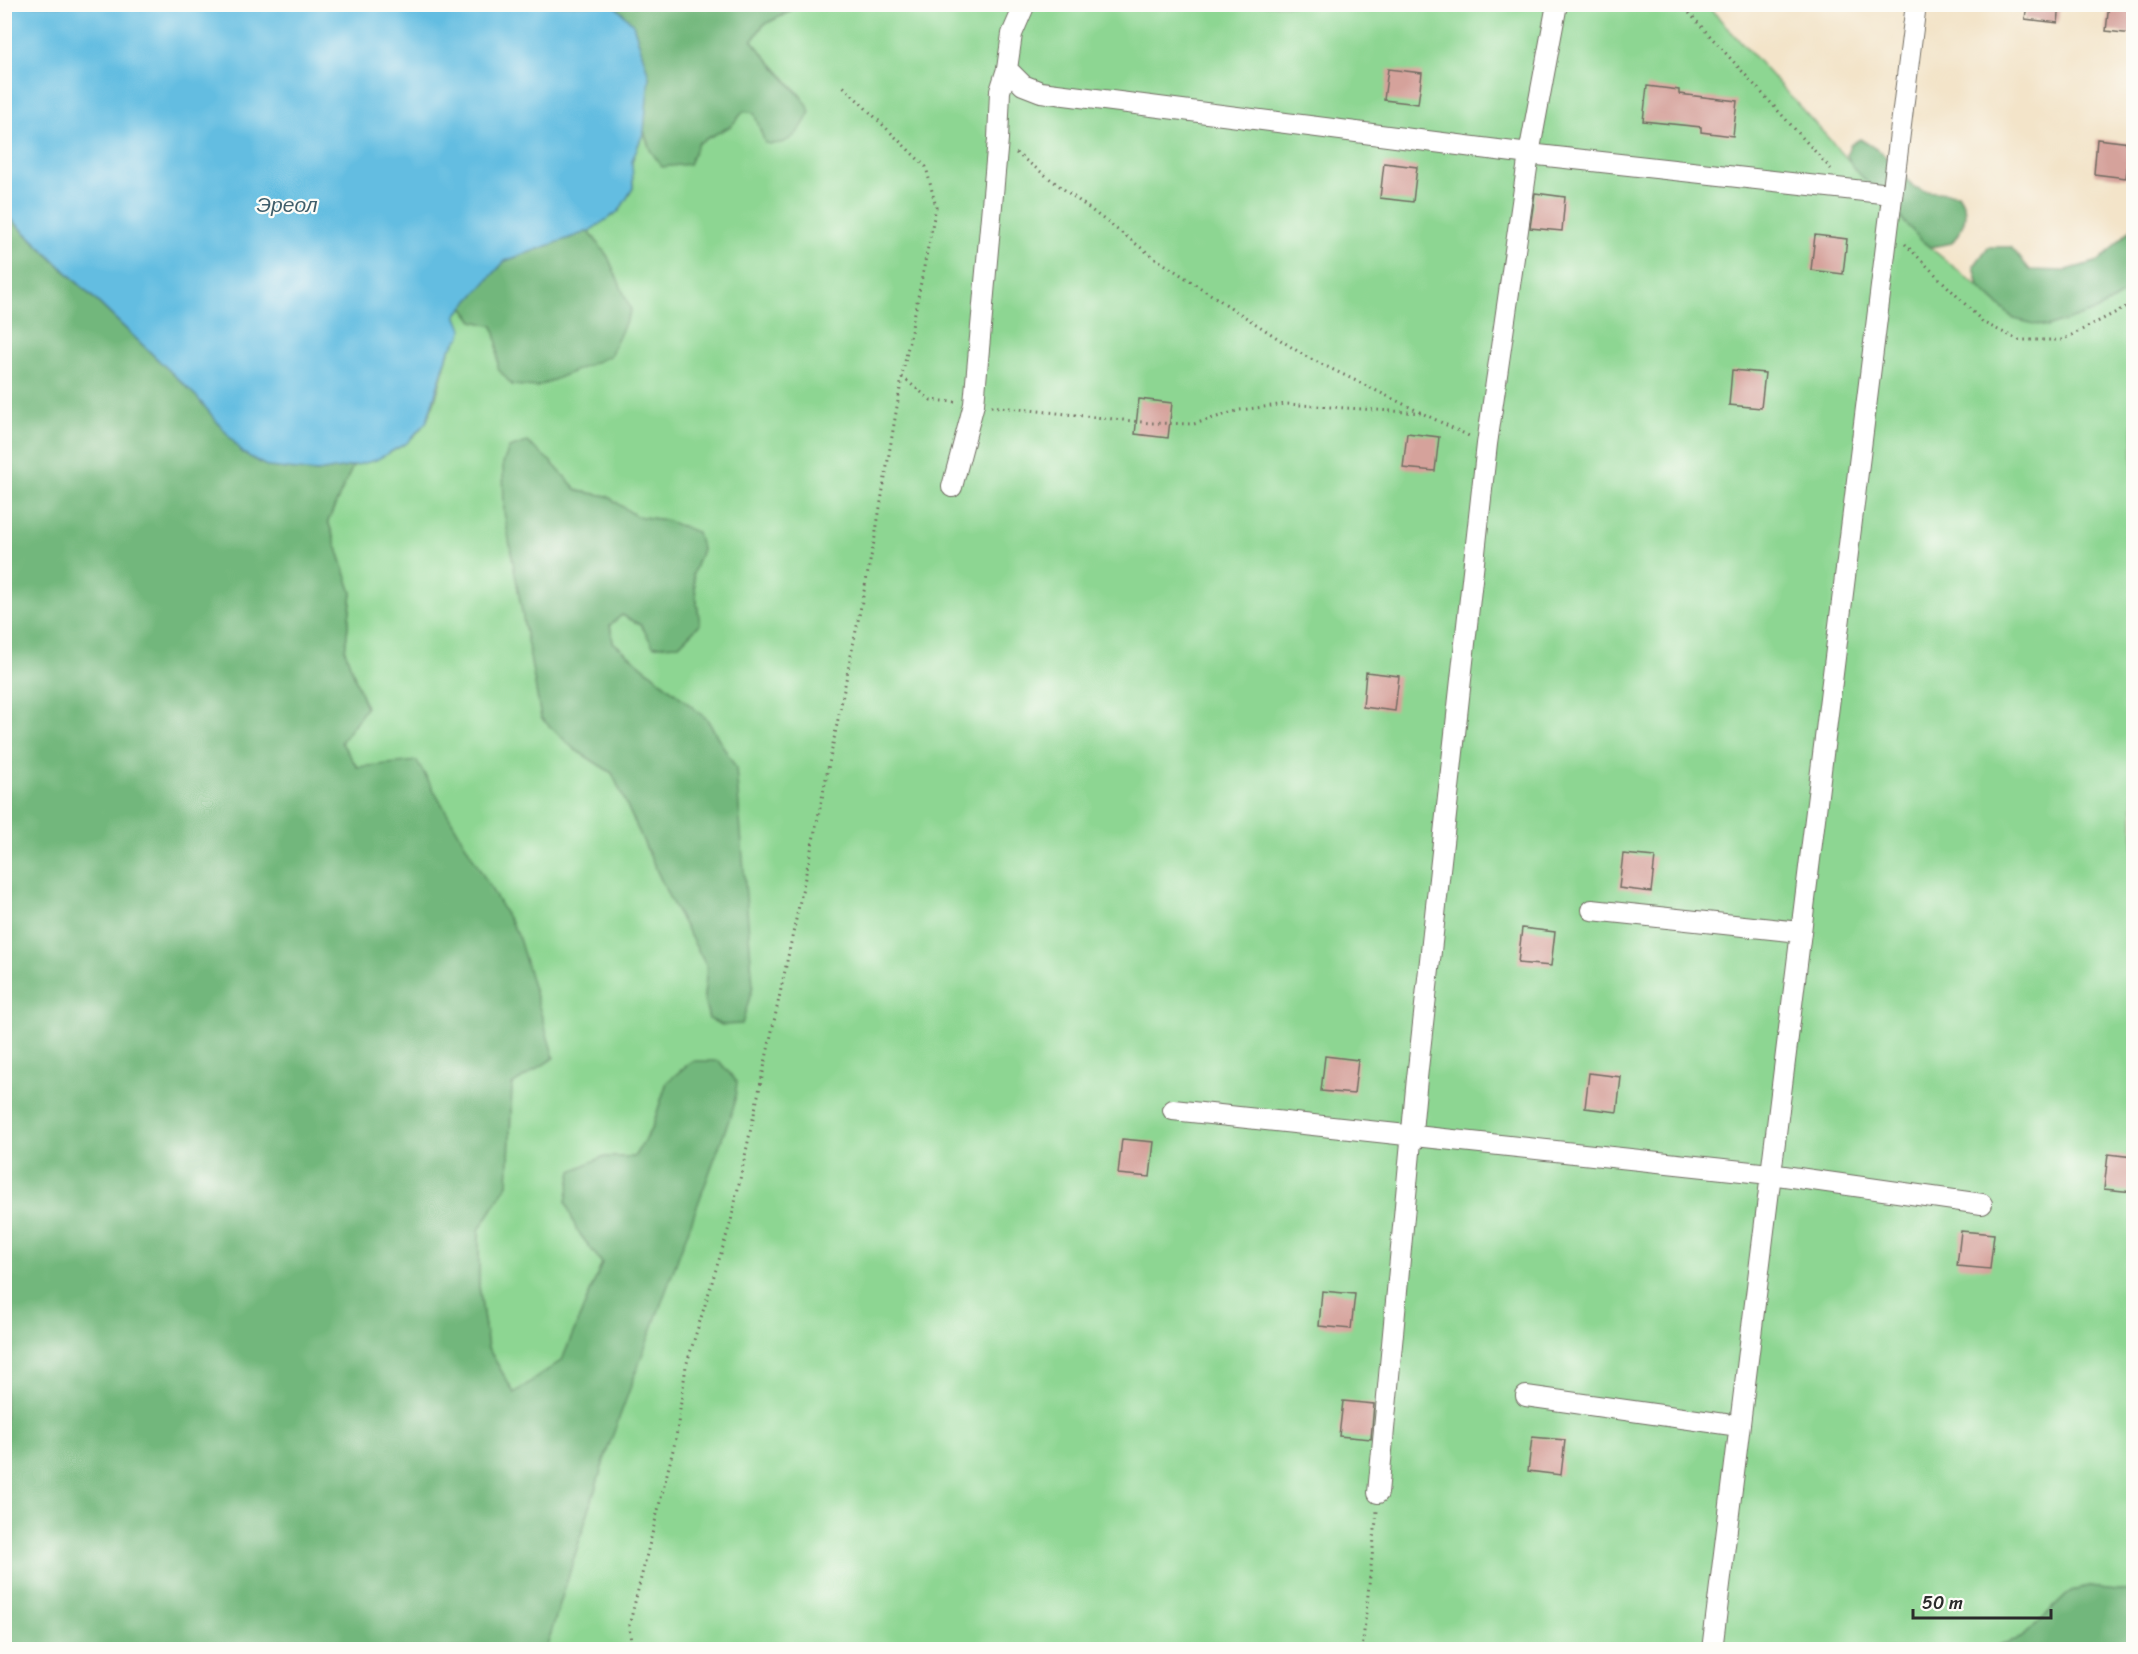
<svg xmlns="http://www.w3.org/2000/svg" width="2138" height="1654" viewBox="0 0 2138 1654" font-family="Sriracha,sans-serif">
  <rect width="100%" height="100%" fill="#fdfcf7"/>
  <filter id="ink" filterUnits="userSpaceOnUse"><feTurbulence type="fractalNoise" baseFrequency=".0167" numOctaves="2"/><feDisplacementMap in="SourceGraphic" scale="12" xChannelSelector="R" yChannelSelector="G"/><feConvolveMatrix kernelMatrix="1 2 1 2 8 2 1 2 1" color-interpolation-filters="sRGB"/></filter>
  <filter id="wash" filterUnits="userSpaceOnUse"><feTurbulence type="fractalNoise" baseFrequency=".008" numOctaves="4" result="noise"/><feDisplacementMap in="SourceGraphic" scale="24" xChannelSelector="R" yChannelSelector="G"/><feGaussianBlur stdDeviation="1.35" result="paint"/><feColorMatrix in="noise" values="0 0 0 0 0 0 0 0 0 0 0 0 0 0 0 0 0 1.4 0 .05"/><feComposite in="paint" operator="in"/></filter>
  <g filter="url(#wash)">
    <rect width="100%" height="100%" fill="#f3e4c9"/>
    <!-- green -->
    <path fill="#8dd692" stroke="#5c805e" stroke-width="1.5" fill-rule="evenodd" d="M 794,5 L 1707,5 L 1923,242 L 1979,287 L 2014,319 L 2098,310 L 2133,288 L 2133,1592 L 2090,1587 L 2071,1591 L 2022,1638 L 1984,1650 L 546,1649 L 607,1451 L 667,1082 L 652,1128 L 634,1157 L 602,1157 L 576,1229 L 602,1263 L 562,1361 L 514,1393 L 488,1348 L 479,1286 L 479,1230 L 508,1184 L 512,1085 L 357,767 L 341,742 L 366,708 L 345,651 L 352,593 L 328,521 L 353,466 C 381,459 411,447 426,421 C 436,405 442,374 448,355 C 454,333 469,345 456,315 L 463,307 L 473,321 L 493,325 L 497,341 L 498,369 L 537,387 L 564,375 L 608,257 L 589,231 L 619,211 L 633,188 L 632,161 L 644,131 L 650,150 L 689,164 L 698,143 L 731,126 L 744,111 L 754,113 L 801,96 L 752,41 L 763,25 L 790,12 ZM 550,461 L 578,491 L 607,496 L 636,516 L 665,520 L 702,549 L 693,574 L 700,624 L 679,645 L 654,646 L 641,625 L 622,615 L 610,625 L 613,642 L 707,719 L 709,1019 L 704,997 L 707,967 L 668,895 L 612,773 L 574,749 Z"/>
    <!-- forest -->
    <path fill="#72b77c" stroke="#4e7154" stroke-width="1.5" d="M 614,5 L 794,5 L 790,11 L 763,25 L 752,41 L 807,104 L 810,112 C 801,131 789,148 765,143 L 754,113 L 744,111 L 731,126 L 698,143 L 689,164 L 662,167 L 650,150 L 644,131 L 649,76 L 633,24 Z
      M 1860,139 L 1881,152 L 1914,187 L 1925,191 L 1958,194 C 1971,213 1964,226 1952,243 L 1931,247 L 1923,242 L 1852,166 L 1847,155 L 1850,145 Z
      M 4,213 L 196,396 L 243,453 L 268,467 L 317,472 L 353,466 L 328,521 L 352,593 L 345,651 L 366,708 L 341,742 L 357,767 L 417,761 L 518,935 L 554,1058 L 512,1085 L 508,1184 L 479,1230 L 479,1286 L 488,1348 L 514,1393 L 562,1360 L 602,1263 L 576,1229 L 566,1202 L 572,1171 L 602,1157 L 634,1157 L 652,1128 L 667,1082 L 692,1061 L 719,1061 L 737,1082 L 734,1106 L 607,1451 L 546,1649 L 5,1649 Z
      M 2133,227 L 2133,288 L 2098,310 L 2047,327 L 2014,319 L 1979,287 L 1974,266 L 1988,247 L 2011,247 L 2030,270 L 2063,271 L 2099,261 Z
      M 589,231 L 608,257 L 631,310 L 610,356 L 537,387 L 512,385 L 498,369 L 497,341 L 493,326 L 473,321 L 463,307 L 505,261 Z
      M 527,442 L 550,461 L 578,491 L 607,496 L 636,516 L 665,520 L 697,532 L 702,549 L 693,574 L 700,624 L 679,645 L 653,646 L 641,625 L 622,615 L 610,625 L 613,642 L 707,719 L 736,768 L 753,986 L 742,1024 L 722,1025 L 709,1019 L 704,997 L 707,967 L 668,895 L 612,773 L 574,749 L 541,718 L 504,512 L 503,463 L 509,448 Z
      M 2090,1587 L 2133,1592 L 2133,1649 L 1984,1649 L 2022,1638 L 2071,1591 Z"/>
    <!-- water -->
    <path fill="#63bde1" stroke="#477486" stroke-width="1.5" d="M 4,5 L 614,5 L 633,24 L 649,76 L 644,131 L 632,161 L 633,188 L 619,211 L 589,231 L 505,261 L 456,315 L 462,329 L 461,336 L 449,350 L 427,421 L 407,443 L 376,460 L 353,466 L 317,472 L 268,467 L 243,453 L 196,396 L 5,213 Z"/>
    <g id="blocks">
      <!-- building -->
      <path fill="#d5a29b" d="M 2027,4 L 2060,4 L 2058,23 L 2025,19 Z
        M 2109,4 L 2133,4 L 2133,34 L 2106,31 Z
        M 1388,69 L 1422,73 L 1418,104 L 1384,100 Z
        M 1647,86 L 1679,90 L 1679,94 L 1737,101 L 1733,136 L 1701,132 L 1701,127 L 1643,121 Z
        M 2097,139 L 2130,143 L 2126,178 L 2094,174 Z
        M 1384,163 L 1417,167 L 1413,202 L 1380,198 Z
        M 1535,193 L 1565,197 L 1562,231 L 1530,228 Z
        M 1815,235 L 1847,239 L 1843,274 L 1811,270 Z
        M 1732,370 L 1765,373 L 1761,408 L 1729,405 Z
        M 1139,399 L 1172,403 L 1168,438 L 1135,434 Z
        M 1407,433 L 1439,437 L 1435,471 L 1403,468 Z
        M 1366,672 L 1399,676 L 1395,711 L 1363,707 Z
        M 1623,854 L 1655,857 L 1651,892 L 1619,888 Z
        M 1522,928 L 1555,932 L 1551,966 L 1518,963 Z
        M 1325,1056 L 1358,1060 L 1354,1094 L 1321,1091 Z
        M 1589,1073 L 1621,1077 L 1617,1112 L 1585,1108 Z
        M 1122,1139 L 1154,1142 L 1150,1177 L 1118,1174 Z
        M 2108,1154 L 2133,1157 L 2133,1192 L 2104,1189 Z
        M 1961,1231 L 1994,1234 L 1990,1269 L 1957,1266 Z
        M 1322,1291 L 1355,1294 L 1351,1329 L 1319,1326 Z
        M 1343,1401 L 1374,1404 L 1371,1439 L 1339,1436 Z
        M 1532,1437 L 1565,1440 L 1561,1475 L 1528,1471 Z"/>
    </g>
  </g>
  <g filter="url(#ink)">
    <use href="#blocks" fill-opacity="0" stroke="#716c62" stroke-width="1.5"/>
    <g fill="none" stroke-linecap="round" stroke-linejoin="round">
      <defs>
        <path id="minor" d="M 1025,4 L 1012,34 L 1007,69 L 1023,85 L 1041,92 L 1529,154 L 1891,194
          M 952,487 L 974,404 L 998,139 L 1000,91 L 1007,69
          M 1592,910 L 1800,932
          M 1173,1110 L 1770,1174 L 1982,1204
          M 1526,1396 L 1739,1426
          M 1378,1493 L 1417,1078 L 1487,444 L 1529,154 L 1557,4
          M 1712,1650 L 1916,4"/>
      </defs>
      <!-- minor casing -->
      <use href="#minor" stroke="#716c62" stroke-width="22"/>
      <!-- path -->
      <path stroke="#716c62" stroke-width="3" stroke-dasharray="1.5 4.5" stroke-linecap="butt" d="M 1681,4 L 1831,169
        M 1016,153 L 1152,256 L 1305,356 L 1469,436
        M 1905,244 L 1984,323 L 2019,340 L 2062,340 L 2134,303
        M 902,377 L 931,400 L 955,402
        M 991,406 L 1151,423 L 1194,424 L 1240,410 L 1286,404 L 1422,413
        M 632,1650 L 629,1626 L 676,1438 L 686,1366 L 731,1221 L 820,808 L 875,537 L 902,377 L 936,207 L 926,167 L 841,84
        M 1362,1650 L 1377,1511"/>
      <!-- minor -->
      <use href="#minor" stroke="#fff" stroke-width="20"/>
    </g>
  </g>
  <g text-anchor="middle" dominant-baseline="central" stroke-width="4.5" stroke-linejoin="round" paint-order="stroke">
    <!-- water labels -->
    <g font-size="21" font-style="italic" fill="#3f5e6b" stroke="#fdfcf7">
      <text x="287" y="205">Эреол</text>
    </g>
  </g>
  <!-- margin -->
  <rect width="2138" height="1654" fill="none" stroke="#fdfcf7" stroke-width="24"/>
  <!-- scale -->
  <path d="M1913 1609v9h138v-9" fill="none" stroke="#2b2b2b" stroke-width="3"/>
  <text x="1922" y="1609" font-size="18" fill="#2b2b2b" stroke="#fdfcf7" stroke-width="4.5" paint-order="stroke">50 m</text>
</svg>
